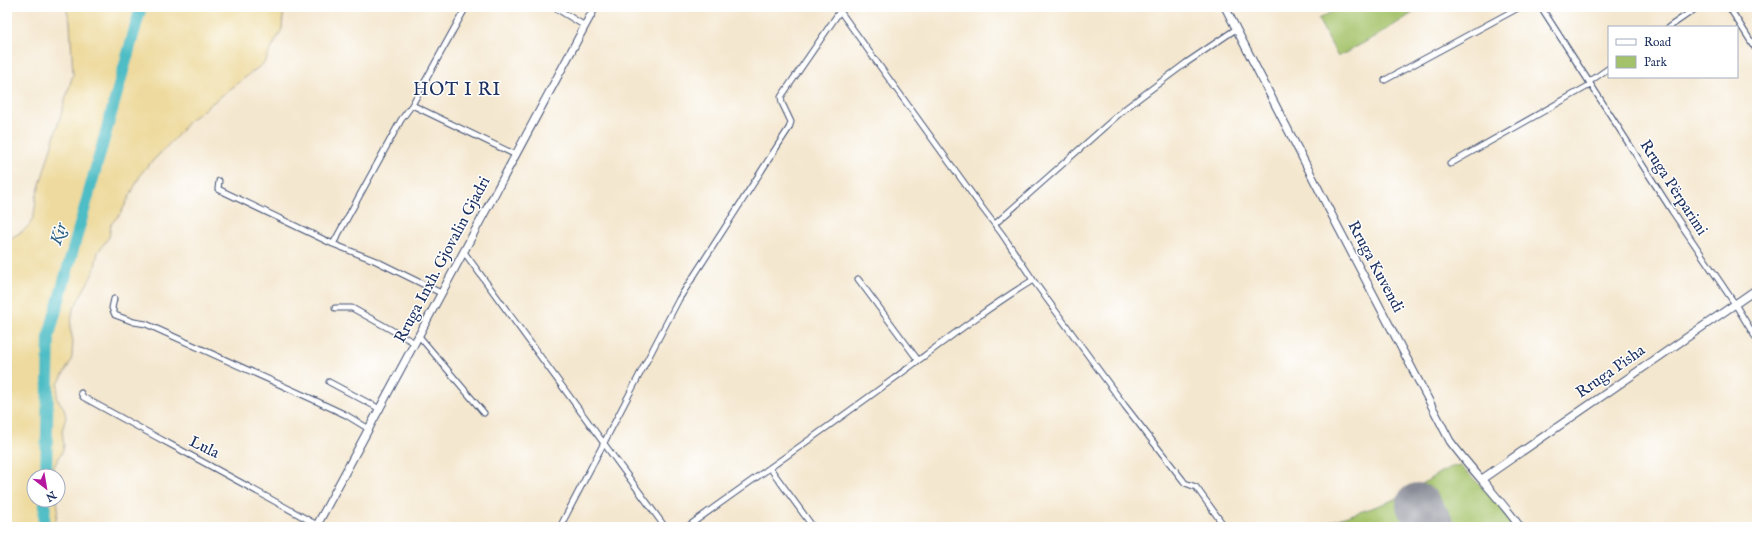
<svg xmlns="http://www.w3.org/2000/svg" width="1764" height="534" viewBox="0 0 1764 534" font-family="'IM FELL English',serif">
  <rect width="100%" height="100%" fill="#fff"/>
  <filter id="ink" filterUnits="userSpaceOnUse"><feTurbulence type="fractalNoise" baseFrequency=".025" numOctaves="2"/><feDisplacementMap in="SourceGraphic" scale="8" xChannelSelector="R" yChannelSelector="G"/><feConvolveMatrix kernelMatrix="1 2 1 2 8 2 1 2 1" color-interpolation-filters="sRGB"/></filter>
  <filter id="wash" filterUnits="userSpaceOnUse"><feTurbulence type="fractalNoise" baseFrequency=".012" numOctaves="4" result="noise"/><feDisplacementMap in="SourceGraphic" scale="16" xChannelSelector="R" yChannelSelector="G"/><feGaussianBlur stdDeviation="0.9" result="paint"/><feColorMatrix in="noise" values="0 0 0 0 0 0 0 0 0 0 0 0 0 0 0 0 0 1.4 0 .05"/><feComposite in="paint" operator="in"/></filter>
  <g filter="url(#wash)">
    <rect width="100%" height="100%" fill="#f4e7cf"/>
    <!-- green -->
    <path fill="#a4c269" stroke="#607864" d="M 1341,7 L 1422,7 L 1380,34 L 1338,57 L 1318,19 Z
      M 1460,465 L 1497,502 L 1515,527 L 1317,527 C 1346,515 1378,508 1406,494 C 1424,485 1440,468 1460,465 Z"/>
    <!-- sand -->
    <path fill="#eeda9e" stroke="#84847e" d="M 66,7 L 289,7 L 283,16 L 282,29 L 264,63 L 189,121 L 177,136 L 142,172 L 121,213 L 111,224 L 109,237 L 98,252 L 94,271 L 73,310 L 70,328 L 73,341 L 72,356 L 71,361 L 58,384 L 57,399 L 64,408 L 66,417 L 62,431 L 64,446 L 61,454 L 52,470 L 53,476 L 34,476 L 34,500 L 57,500 L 58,508 L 55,525 L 54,527 L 7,527 L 7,240 C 30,228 34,225 36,198 L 73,74 L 70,22 Z"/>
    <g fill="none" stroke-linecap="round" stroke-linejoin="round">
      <!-- river -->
      <path stroke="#4fbdc5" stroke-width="12" d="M 46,476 L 49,335 L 141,7
        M 44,527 L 45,500"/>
      <!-- runway -->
      <path stroke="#888b96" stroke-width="44" d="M 1418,505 L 1433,527"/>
    </g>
  </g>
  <g filter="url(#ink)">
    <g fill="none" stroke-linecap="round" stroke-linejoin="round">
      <defs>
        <path id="minor" d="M 554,7 L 585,26
          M 1541,7 L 1672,211 L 1735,304 L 1757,340
          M 1729,7 L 1757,51
          M 1669,27 L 1698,7
          M 1385,80 L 1520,7
          M 1589,82 L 1609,68
          M 412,105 L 516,155
          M 1450,164 L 1590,85
          M 219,181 L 218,189 L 333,244 L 376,261 L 441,293
          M 995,224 L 1126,108 L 1186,63 L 1236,29
          M 333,244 L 401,120 L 412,105 L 466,7
          M 464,252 L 665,527
          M 858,279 L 918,360
          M 1033,280 L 1125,406 L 1182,479 L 1185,483 L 1196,487 L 1225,527
          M 114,299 L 112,308 L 115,315 L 134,322 L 146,324 L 312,399 L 346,415 L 369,429
          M 335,308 L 352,308 L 415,343
          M 419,336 L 484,413
          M 329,382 L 380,409
          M 81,393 L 83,397 C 161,440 240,481 317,525
          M 770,468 L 813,527
          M 560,527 L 679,299 L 789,128 L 791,122 L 782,103 L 781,97 L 840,11 L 845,7
          M 687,527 C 755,478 824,430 892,380 C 938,346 984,310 1033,280 L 1002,234 L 983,209 L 837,7"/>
        <path id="tertiary" d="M 1225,7 L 1336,223 L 1450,441 C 1472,471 1499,497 1520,527
          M 1482,479 L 1757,289"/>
        <path id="secondary" d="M 316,527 L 595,7"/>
      </defs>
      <!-- minor casing -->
      <use href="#minor" stroke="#3c4b6f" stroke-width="7"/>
      <!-- tertiary casing -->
      <use href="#tertiary" stroke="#3c4b6f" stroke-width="9"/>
      <!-- secondary casing -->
      <use href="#secondary" stroke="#3c4b6f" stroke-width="9"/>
      <!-- minor -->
      <use href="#minor" stroke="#fff" stroke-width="5"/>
      <!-- tertiary -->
      <use href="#tertiary" stroke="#fff" stroke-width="7"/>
      <!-- secondary -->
      <use href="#secondary" stroke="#fff" stroke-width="7"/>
    </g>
  </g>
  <g text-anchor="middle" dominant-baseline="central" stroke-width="3" stroke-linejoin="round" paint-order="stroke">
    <!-- street labels -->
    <g font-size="16" fill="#1b2f5e" stroke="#fff">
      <text transform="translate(1673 188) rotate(57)">Rruga Përparimi</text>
      <text transform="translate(443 260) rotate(-62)">Rruga Inxh. Gjovalin Gjadri</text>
      <text transform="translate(1375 267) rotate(62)">Rruga Kuvendi</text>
      <text transform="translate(1611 372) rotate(-35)">Rruga Pisha</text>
      <text transform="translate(204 448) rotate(26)">Lula</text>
    </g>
    <!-- water labels -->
    <g font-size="17" font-style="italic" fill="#2d6182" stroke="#fff">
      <text transform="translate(59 234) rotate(-74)">Kir</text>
    </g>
    <!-- quarter labels -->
    <g font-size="18" letter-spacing="1" fill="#1b2f5e" stroke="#fff">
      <text x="457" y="90">HOT I RI</text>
    </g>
  </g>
  <!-- margin -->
  <rect width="1764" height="534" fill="none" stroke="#fff" stroke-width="24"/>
  <!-- legend -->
  <rect x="1608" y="26" width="130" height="52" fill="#ffffff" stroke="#a4acbf"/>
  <rect x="1616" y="39" width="20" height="6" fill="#ffffff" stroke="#a4acbf"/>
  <text x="1644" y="46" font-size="12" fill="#1b2f5e">Road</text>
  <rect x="1616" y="56" width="20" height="12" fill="#a4c269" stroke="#a4acbf"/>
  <text x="1644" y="66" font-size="12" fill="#1b2f5e">Park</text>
  <!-- north arrow -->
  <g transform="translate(46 488) rotate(149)"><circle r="19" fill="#ffffff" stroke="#a4acbf"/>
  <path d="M0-3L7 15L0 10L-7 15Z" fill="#b5179e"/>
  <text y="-6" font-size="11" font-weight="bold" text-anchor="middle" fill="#1b2f5e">N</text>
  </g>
</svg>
